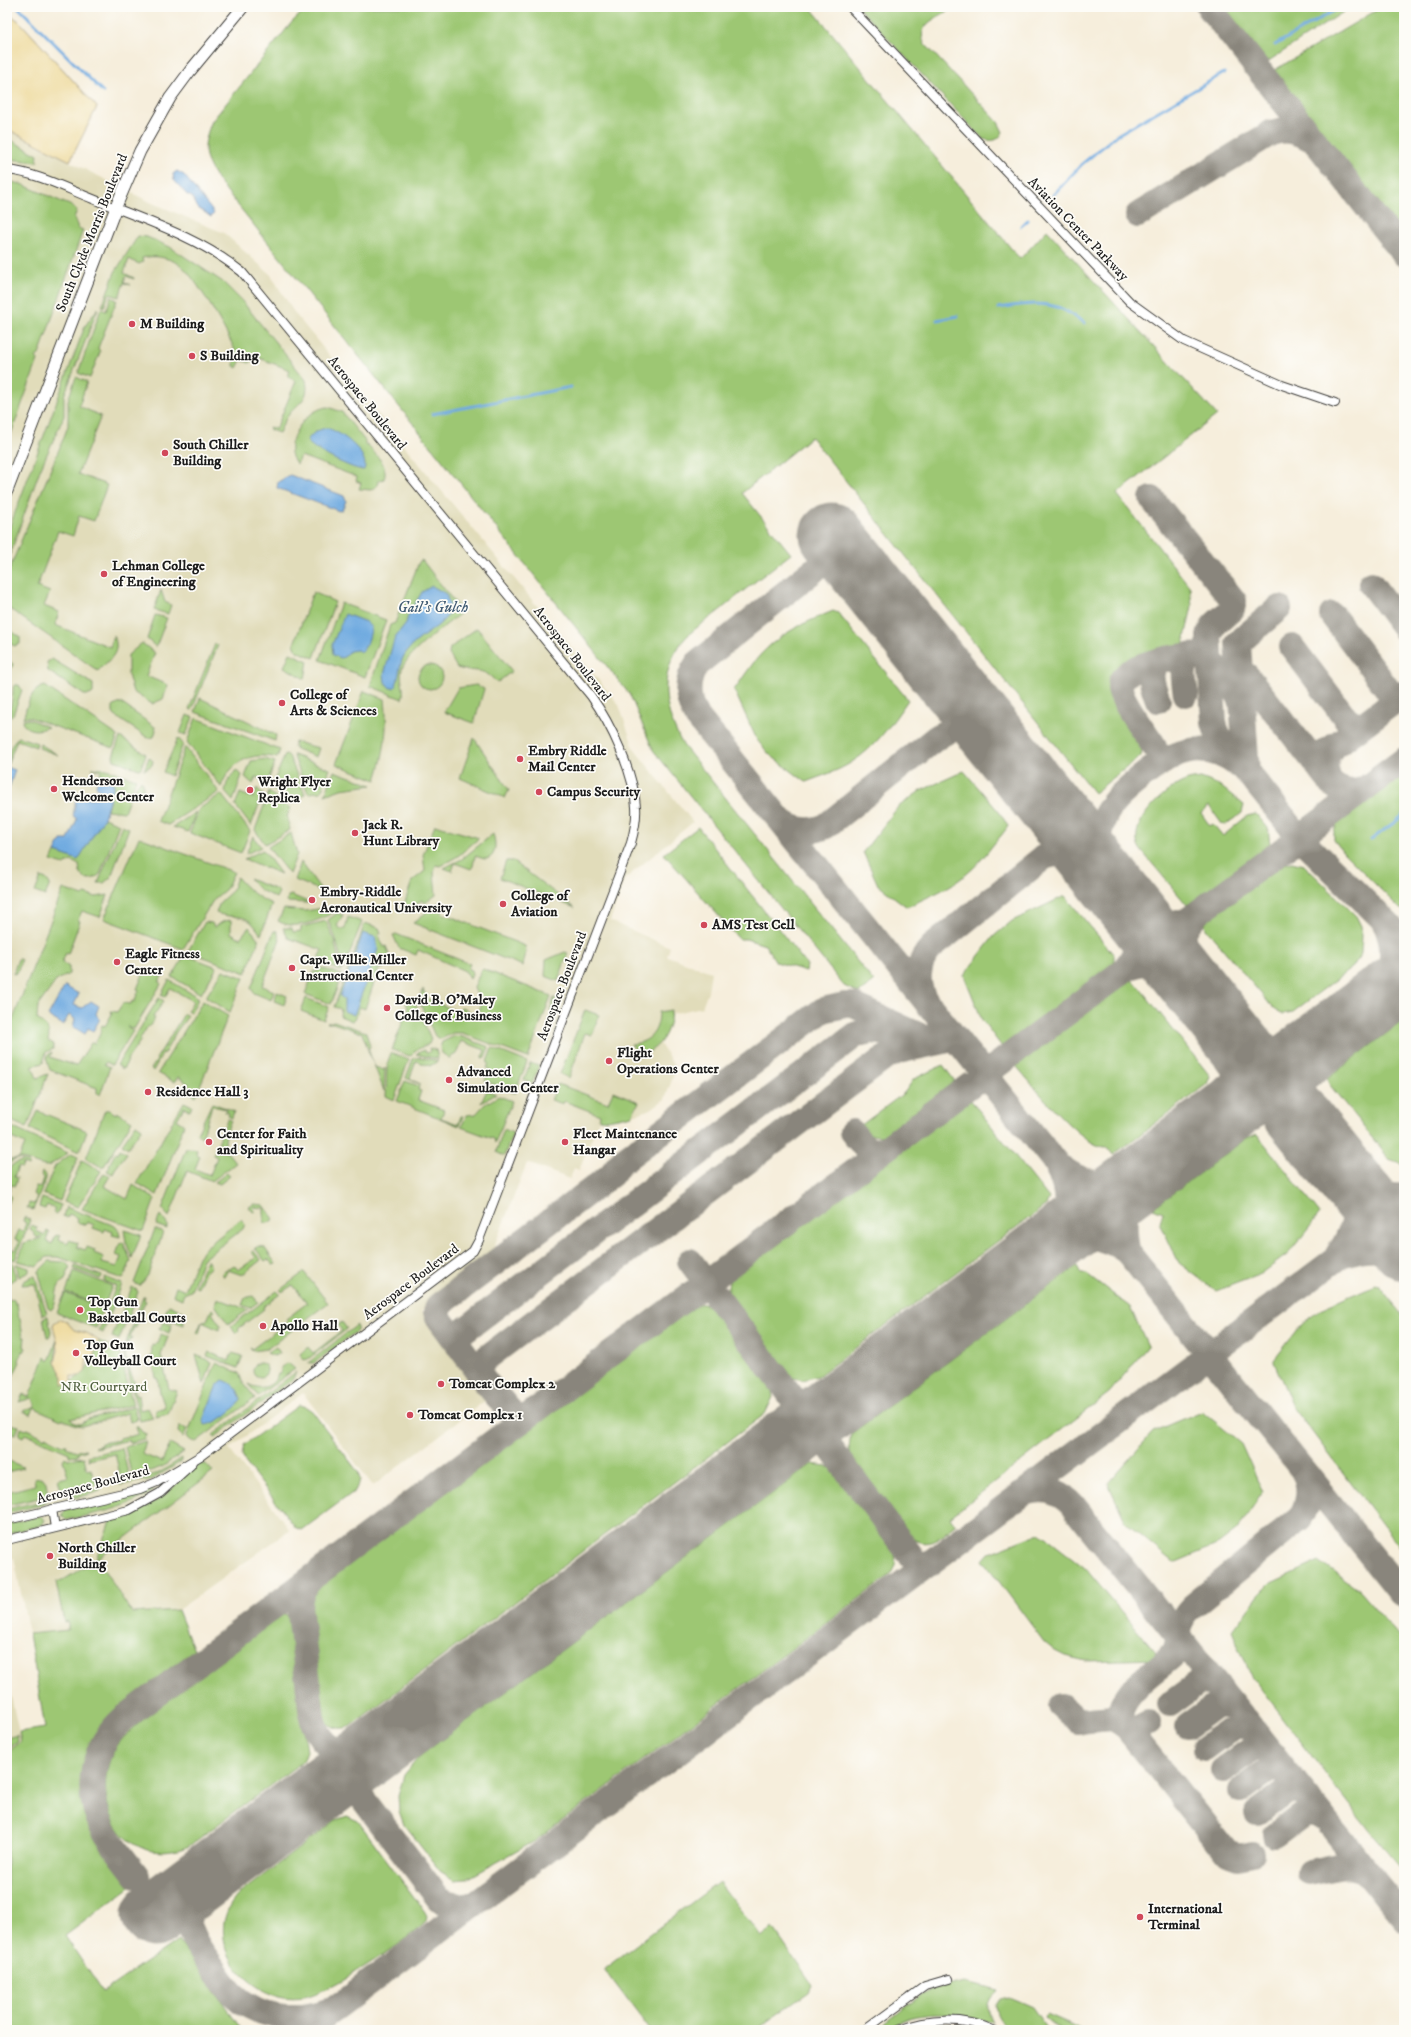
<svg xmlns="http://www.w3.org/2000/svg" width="1411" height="2037" viewBox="0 0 1411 2037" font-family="'IM FELL DW Pica',serif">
  <rect width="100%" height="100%" fill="#fdfcf7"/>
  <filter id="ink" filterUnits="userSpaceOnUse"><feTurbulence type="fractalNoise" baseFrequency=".025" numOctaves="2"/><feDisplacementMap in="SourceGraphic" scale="8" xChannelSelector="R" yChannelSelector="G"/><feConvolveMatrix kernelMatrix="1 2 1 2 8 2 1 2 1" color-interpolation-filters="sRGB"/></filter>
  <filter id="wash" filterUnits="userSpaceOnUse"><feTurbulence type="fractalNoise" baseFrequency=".012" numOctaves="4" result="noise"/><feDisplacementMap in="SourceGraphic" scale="16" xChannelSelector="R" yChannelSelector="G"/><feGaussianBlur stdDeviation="0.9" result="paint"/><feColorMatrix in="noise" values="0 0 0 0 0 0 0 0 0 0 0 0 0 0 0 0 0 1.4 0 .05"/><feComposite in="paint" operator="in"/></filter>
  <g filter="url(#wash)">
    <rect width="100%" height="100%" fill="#f6eedc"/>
    <!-- built -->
    <path fill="#e1dcba" d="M 7,130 L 150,202 L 224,233 L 271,275 L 295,314 L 619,705 L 634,749 L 693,822 L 625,879 L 610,921 L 670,947 L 667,956 L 711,972 L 708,991 L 702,1007 L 671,1014 L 667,1031 L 660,1044 L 676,1069 L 665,1099 L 651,1109 L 627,1117 L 608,1120 L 599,1119 L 579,1170 L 574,1168 L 570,1179 L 527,1163 L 488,1262 L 421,1311 L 486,1400 L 373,1486 L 303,1393 L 229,1449 L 290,1530 L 178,1610 L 68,1618 L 68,1631 L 29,1634 L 14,1558 L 7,1560 Z
      M 7,1678 L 21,1742 L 7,1752 Z"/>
    <!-- green -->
    <path fill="#9dc773" stroke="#5c7248" d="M 308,7 L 810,7 L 1020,259 L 1047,230 L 1217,415 L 1117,494 L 1190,587 L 1192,606 L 1183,647 C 1157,653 1104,658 1112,696 L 1143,746 L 1141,756 L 1094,793 L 811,437 L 742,493 L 791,554 C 767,572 743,591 719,611 C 708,620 691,630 682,642 C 657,676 664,711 683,745 L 874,982 L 859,993 L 844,986 L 653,750 L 630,695 L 217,179 C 202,156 202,145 212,121 L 292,22 Z
      M 858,7 L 955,7 C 941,16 914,24 925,44 L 998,122 L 1003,132 C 998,141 993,142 983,139 Z
      M 1222,7 L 1351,7 L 1264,64 Z
      M 1382,7 L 1404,7 L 1404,236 L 1271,72 Z
      M 7,138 L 38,155 L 37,162 L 7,159 Z
      M 7,181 L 21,184 L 74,207 L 77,210 L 74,218 L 78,228 L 83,230 L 39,355 L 36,357 L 38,360 L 7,445 Z
      M 138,236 L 147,237 L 170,247 L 223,282 L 242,301 L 306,380 C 310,398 300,402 290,413 C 285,419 282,426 279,433 L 270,430 L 269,427 L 276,429 L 296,381 L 288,377 L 290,370 L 254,356 L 250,363 L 241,360 L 237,368 L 234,366 C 234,362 236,356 235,351 C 230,336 192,271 179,264 C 167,257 154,255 142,258 L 143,262 L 139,264 L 129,259 L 124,273 L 134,278 L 134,279 L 126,276 L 124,282 L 131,285 L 124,283 L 119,297 L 109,294 L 104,307 L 102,306 L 115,272 Z
      M 111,297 L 117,300 L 98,348 L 100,352 L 90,378 L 78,373 L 101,309 L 106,311 Z
      M 98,308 L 64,396 L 64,416 L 40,470 L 7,563 L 7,534 L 85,326 Z
      M 76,377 L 87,382 L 79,406 L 101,416 L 78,474 L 107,485 L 94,521 L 79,516 L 73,536 L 58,531 L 37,587 L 50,592 L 44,606 L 59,612 L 55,625 L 110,647 L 114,635 C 121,655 110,658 98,671 L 7,607 L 7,575 L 62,442 L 68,426 L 68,400 Z
      M 328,407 L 342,412 L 365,441 L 365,445 L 368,446 C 376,455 389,466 384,479 L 378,481 L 377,486 L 371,490 L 359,489 L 361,483 L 356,481 L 357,477 L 301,456 L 297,464 C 278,447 306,408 328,407 Z
      M 422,560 L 462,612 C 448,624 407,653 402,669 C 399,680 406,689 402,699 L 370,686 L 390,625 L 395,623 L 419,562 Z
      M 161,590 L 165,602 L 171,605 L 168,614 L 154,610 Z
      M 313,592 L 335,602 L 314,658 L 297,651 L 294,644 Z
      M 341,603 L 386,620 L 365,677 L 320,660 Z
      M 833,611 L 838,613 L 842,618 L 908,700 C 892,723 876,747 852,762 C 839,771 821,776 806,782 L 770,755 L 757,740 L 734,690 C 743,678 751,664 762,653 C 782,632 806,622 833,611 Z
      M 155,615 L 167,618 L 156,647 L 147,639 Z
      M 7,628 L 20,637 L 20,644 L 14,646 L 7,641 Z
      M 477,628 L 512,671 L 497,683 C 482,665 475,674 457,668 L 449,654 L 450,648 Z
      M 142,643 L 155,653 L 146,676 L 168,685 L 163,699 L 152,704 L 133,692 L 128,675 L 128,655 Z
      M 215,644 L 218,645 L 192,710 L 189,709 Z
      M 290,653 L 308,661 L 305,679 L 284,667 Z
      M 7,659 L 13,664 L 7,681 Z
      M 52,659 L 93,684 L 93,693 L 90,695 L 84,695 L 48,671 L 47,662 Z
      M418 677a12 12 0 1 1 24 0a12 12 0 1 1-24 0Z
      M 16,685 L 19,685 L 22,690 L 13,715 L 10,717 C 8,713 14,697 13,687 Z
      M 476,685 L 484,689 L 474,723 L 444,712 L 458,688 Z
      M 45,686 L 118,736 L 113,748 L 29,717 L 23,718 C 28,705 30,689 45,686 Z
      M 364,691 L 385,699 C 388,728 385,753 376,780 L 336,764 Z
      M 200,698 L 276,735 L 275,741 L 195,712 Z
      M 121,703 L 155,727 L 156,730 L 154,737 L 148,738 L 115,716 L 113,713 L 113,706 Z
      M 187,715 L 193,717 L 186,735 L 180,733 Z
      M 196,718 L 280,750 L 277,758 C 251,751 230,762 221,787 L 187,742 Z
      M 29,719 L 48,727 C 39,731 29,732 22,723 L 23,720 Z
      M 19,737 L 37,743 L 36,747 L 17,740 L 7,766 C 7,757 10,742 19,737 Z
      M 120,737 L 146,754 L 141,768 L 139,769 L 114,760 L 113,756 Z
      M 178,738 L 183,744 L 171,776 L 163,772 Z
      M 474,738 L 509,790 L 505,798 L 460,778 Z
      M 295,742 L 319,748 L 316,757 L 294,748 Z
      M 40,744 L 58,755 L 39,748 Z
      M 185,747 L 219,792 L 168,825 L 158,821 Z
      M 285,755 L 289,756 L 305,794 L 293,804 L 271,788 Z
      M 293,755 L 330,769 L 321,792 L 308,793 Z
      M 149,757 L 153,761 L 152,765 L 144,770 Z
      M 265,759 L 275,762 L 268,781 L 256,777 L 253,784 L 245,777 L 251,761 Z
      M 92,768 L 107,769 L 136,779 L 124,812 L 107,810 L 114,784 L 100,774 L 101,771 Z
      M 236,770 L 242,775 L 233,801 L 225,792 L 227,783 Z
      M 1404,770 L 1404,910 L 1400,909 L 1344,853 L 1334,840 L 1334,832 L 1339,819 Z
      M 334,771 L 372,785 L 341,789 L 325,795 Z
      M 964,771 L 1000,813 L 1008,826 C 1004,833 998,839 993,845 C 966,882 947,888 907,907 L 878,885 L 863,852 L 898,807 L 920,791 Z
      M 1201,778 L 1219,785 L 1244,805 L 1242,813 L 1225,825 L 1222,824 L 1209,806 L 1201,813 L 1210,826 L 1213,824 L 1223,836 L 1247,816 L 1256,814 L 1268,828 L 1270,845 L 1262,855 L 1199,902 L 1187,905 L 1140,849 C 1125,825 1164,790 1183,782 C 1189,779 1194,779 1201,778 Z
      M 141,780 L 143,783 L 143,791 L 135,788 Z
      M 257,788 L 263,794 L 251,826 L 235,805 L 240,793 L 253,798 Z
      M 269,792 L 290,808 L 287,817 L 290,830 L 265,844 L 255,830 Z
      M 221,794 L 250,831 L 241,853 L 190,833 L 199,809 Z
      M 196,812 L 188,832 L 173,827 Z
      M 104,818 L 119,824 L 100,874 C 94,879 91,880 84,878 L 80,873 L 79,865 L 71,861 L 64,865 L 51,861 L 55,852 L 78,859 Z
      M 122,825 L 129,828 L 111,877 L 104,883 L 98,883 Z
      M 435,825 L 479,838 L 458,856 L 440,866 L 436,865 L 434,873 L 436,895 L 425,903 L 422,900 L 404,913 L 402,911 L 412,881 L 425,871 L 423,855 Z
      M 698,827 L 807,965 L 806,971 L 776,962 L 765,945 L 746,939 L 739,939 L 664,854 Z
      M 291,833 L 297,854 L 289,874 L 268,847 Z
      M 493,834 C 496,842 497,857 486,859 C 482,859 480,857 475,856 L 473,866 L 471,869 L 455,863 L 452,871 L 444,868 L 462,859 Z
      M 253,836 L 261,847 L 246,854 Z
      M 139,837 L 234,872 L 226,889 L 214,899 L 183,949 L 104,919 Z
      M 263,850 L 281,874 L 244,859 Z
      M 506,861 L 513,861 L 575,908 L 500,878 Z
      M 301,862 L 322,891 L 295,880 Z
      M 1292,862 L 1304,865 L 1356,916 L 1361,926 L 1362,936 L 1361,953 L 1353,967 L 1293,1012 L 1283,1014 L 1273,1008 L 1206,929 L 1205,924 C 1212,909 1276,863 1292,862 Z
      M 41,877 L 46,879 L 50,884 L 45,896 L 35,892 Z
      M 237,877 C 247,889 258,898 272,904 L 261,935 C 245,909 239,921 216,913 L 220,902 L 232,891 Z
      M 249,879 L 277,890 L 279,892 L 276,898 L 260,890 Z
      M 63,889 L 83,896 L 85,894 L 96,897 L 108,895 L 100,917 L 82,911 L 78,920 L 80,921 L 68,954 L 66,953 L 62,962 L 69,967 L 69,974 L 56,981 L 38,1006 L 37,1019 C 46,1025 51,1030 48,1041 L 54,1044 L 53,1049 L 46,1052 L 43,1063 L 32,1066 L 37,1078 L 48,1074 L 27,1128 L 7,1119 L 7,1035 Z
      M 291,895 L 308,902 L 308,903 L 287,902 L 288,896 Z
      M 1065,896 L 1114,955 L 1114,962 L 1107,971 L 1010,1044 L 1002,1047 L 982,1020 L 964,975 L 994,936 L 1012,921 Z
      M 439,902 L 444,904 L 442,913 L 525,946 L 526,952 L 523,966 L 413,923 Z
      M 324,908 L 334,912 C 319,921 294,931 278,921 L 284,909 L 305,911 Z
      M 337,913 L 343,915 L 337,926 L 341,929 L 345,929 L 348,917 L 362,922 L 343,970 L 336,939 L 328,920 Z
      M 231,920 L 231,933 L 240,938 L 249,927 L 259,940 L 246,973 L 188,951 L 205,922 L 212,923 L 214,927 L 224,921 Z
      M 326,921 L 334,939 L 341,971 L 320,963 L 319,956 L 322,950 L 288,938 L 283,928 L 292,928 L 293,932 L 301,931 L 301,927 Z
      M 365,923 L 379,928 L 381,933 L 378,934 L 384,947 L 386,946 L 389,954 L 383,969 L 379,968 L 365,1009 L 360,1007 L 355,1019 L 352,1021 L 340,1016 L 341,1009 L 334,1007 Z
      M 274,931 L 277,931 L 280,939 L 262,986 L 274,991 L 271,1000 L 254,993 L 251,988 Z
      M 396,934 L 470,964 L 468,969 L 471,970 L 472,974 L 470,979 L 465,971 L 418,950 L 416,955 L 399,948 L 393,935 Z
      M 565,952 L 568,953 L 558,981 L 545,976 L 546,960 Z
      M 185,955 L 217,967 L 201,994 L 172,977 Z
      M 18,959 L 20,959 L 21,961 L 17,973 L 13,974 Z
      M 319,967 L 342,975 L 331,1004 L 305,994 L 314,971 L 317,972 Z
      M 145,969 L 162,976 L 159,982 L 161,984 L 134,1029 L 127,1026 L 133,1031 L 112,1065 L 106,1062 L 104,1064 L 110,1067 L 100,1095 L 97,1093 L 97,1088 L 50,1070 C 48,1064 43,1056 52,1052 L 50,1057 L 76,1066 L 91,1043 L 95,1043 L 101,1031 L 100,1030 L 102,1025 L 105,1026 L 112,1014 L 111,1011 L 117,1012 L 123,1003 L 131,1004 L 132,1001 L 134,1002 L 139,990 L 137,989 Z
      M 483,969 L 551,996 L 528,1058 L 462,1033 L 453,1033 L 441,1039 L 435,1036 L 419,1001 L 423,989 L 427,999 L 459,1012 L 461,1008 L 478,1015 L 481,1005 L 474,988 L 480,972 Z
      M 223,970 L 244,978 L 230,1012 L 206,997 Z
      M 169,980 L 199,998 L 190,1013 L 187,1011 L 193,1001 L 170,988 L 165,997 L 161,995 Z
      M 1131,980 L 1135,982 L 1210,1076 L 1207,1084 L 1113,1155 L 1107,1147 C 1084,1150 1032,1084 1017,1067 L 1016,1062 L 1121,982 Z
      M 277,992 L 287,996 L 284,1005 L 274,1001 Z
      M 159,998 L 164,1001 L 153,1017 L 155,1018 L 149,1027 L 148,1026 L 140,1039 L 141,1040 L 127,1060 L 128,1061 L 123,1069 L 117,1065 Z
      M 306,998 L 329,1007 L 324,1020 L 301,1011 Z
      M 404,998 L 415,1002 L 431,1039 L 429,1044 L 416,1050 L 410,1056 L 392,1050 L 408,1008 Z
      M 554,998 L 560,1000 L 555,1013 L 550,1011 Z
      M 203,1001 L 228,1016 L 196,1096 L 186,1090 L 189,1084 L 178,1077 L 174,1082 L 158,1073 Z
      M 585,1010 L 599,1015 L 592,1035 L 585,1033 L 569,1078 L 560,1074 Z
      M 671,1010 C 670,1032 661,1048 640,1056 L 631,1044 C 651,1043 659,1030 659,1012 Z
      M 184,1014 L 188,1016 L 176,1032 L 164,1054 L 163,1053 L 153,1071 L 151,1069 L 157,1060 L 156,1059 Z
      M 1404,1020 L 1404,1164 L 1403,1164 L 1389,1159 L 1329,1084 L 1327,1079 Z
      M 334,1021 L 366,1032 L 370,1046 L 368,1051 L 375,1067 L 384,1070 L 385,1068 L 384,1091 L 362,1033 L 333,1023 L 327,1023 Z
      M 455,1036 L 462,1037 L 489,1047 L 485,1057 L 482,1058 L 485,1050 L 461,1041 L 456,1054 L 449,1058 L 442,1053 L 440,1048 L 442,1042 Z
      M 429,1048 L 436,1050 L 438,1059 L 416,1054 L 424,1050 L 426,1053 L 430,1052 Z
      M 492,1048 L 527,1062 L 515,1093 L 485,1081 L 489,1069 L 487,1068 L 489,1063 L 487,1062 Z
      M 391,1053 L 409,1059 L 394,1100 L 386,1096 C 387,1081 385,1066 391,1053 Z
      M 420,1057 L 438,1061 L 430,1066 L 416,1061 L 410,1078 L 420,1084 L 406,1078 L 413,1059 Z
      M 530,1063 L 539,1066 L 532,1084 L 524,1080 Z
      M 943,1065 L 954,1080 L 953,1085 L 891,1132 C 879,1139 869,1136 860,1126 L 904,1093 L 914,1079 Z
      M 405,1081 L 419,1086 L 418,1090 L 421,1091 L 418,1100 L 444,1110 L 441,1118 L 458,1124 L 461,1116 L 463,1116 L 459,1126 L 397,1101 Z
      M 558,1084 L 608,1103 L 613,1091 L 639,1102 L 632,1115 L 608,1120 L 599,1119 L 600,1115 L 564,1101 L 563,1104 L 551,1100 Z
      M 487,1090 L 496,1094 L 481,1103 Z
      M 499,1096 L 512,1101 L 495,1143 L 494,1139 L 461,1127 L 467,1115 L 476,1114 L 485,1104 Z
      M 969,1098 L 1049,1198 L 1046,1205 L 818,1376 L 803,1380 L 789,1377 L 731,1301 C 725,1290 728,1280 736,1271 L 958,1104 Z
      M 184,1102 L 192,1106 L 190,1111 L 184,1107 L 177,1120 L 184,1125 L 157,1195 L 137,1183 Z
      M 212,1103 L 234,1111 L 232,1118 L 228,1116 L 229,1113 L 225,1112 L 226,1109 L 212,1106 L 202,1137 L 197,1134 Z
      M 105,1110 L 109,1110 L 116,1114 L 117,1112 L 132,1121 L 103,1168 L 86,1158 Z
      M 38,1111 L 87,1131 L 79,1152 L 30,1129 Z
      M 227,1119 L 231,1120 L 226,1133 L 225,1145 L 223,1146 L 218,1143 Z
      M 136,1124 L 142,1128 L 128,1148 L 122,1144 Z
      M 7,1125 L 68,1153 L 49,1166 C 34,1167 20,1150 7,1166 L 9,1160 L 19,1159 L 25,1144 L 7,1136 Z
      M 504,1129 L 513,1133 L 504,1156 L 496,1152 Z
      M 1257,1134 L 1320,1214 L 1288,1254 L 1261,1274 L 1216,1291 L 1179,1263 L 1160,1223 L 1163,1212 L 1153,1208 L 1247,1138 Z
      M 186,1148 L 197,1149 L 196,1154 L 200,1156 L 195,1169 L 210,1175 L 217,1157 L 213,1155 L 216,1148 L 228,1153 L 236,1163 L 212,1181 L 187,1171 L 169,1217 L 162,1209 Z
      M 120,1149 L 127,1153 L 115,1169 L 113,1174 L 107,1171 L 110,1166 L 109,1165 L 116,1152 L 118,1153 Z
      M 71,1154 L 78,1157 L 60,1201 L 43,1194 L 55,1166 Z
      M 82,1160 L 101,1171 L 78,1207 L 64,1202 Z
      M 23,1161 L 29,1163 L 28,1166 L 23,1164 L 22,1168 L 18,1167 L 14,1177 L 17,1178 L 15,1186 L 11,1185 L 8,1194 L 11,1196 L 8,1204 L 7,1203 L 7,1173 L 12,1165 Z
      M 42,1172 L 46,1175 L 46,1179 L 33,1210 L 27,1208 L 29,1203 L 34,1204 L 37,1196 L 33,1194 L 36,1186 L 41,1187 L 44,1178 L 41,1176 Z
      M 104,1173 L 110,1176 L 104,1186 L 127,1199 L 133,1185 L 155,1199 L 143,1231 L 82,1209 Z
      M 227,1173 L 230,1176 L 220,1184 L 215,1182 Z
      M 42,1198 L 61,1205 L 57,1214 L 54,1213 L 55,1209 L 47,1205 L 45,1209 L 39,1207 Z
      M 254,1204 L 264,1205 L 274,1219 L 268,1223 L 264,1223 L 264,1208 L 254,1207 L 253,1208 L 255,1211 L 253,1212 L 249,1207 Z
      M 66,1207 L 115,1226 L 119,1231 L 120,1237 L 112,1235 L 113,1232 L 105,1229 L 104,1232 L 93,1228 L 94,1225 L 87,1222 L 86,1225 L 77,1222 L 78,1218 L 69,1214 L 67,1218 L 63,1216 Z
      M 160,1215 L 167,1224 L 167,1229 L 156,1225 Z
      M 24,1217 L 30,1220 L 15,1260 L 8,1258 L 12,1249 L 16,1250 L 19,1241 L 15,1239 L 19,1230 L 23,1231 L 26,1223 L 23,1221 Z
      M 241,1219 L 245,1224 L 243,1229 L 203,1259 L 191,1291 L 184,1294 L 182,1299 L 173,1295 L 176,1286 L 185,1290 L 198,1257 L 205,1248 Z
      M 31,1225 L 37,1227 L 36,1231 L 45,1235 L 47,1231 L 49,1232 L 46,1241 L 52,1244 L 56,1235 L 60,1236 L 58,1239 L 67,1243 L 69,1240 L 78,1243 L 77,1247 L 85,1250 L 87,1247 L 95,1250 L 94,1253 L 104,1257 L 102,1263 L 117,1267 L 121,1257 L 116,1255 L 120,1243 L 123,1242 L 131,1261 L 123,1279 L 58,1257 L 47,1257 L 37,1266 L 18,1261 L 24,1243 L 42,1238 L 41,1236 L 37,1238 L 30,1228 Z
      M 155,1229 L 163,1232 L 148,1275 L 140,1286 L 134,1283 Z
      M 124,1230 L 141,1235 L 132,1258 L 126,1242 Z
      M 259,1246 L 264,1247 L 276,1264 L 273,1265 L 268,1259 L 265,1261 L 255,1248 Z
      M 253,1250 L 261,1260 L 242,1275 L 228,1270 L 224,1277 L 222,1273 L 234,1265 L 238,1270 L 256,1258 L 252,1252 Z
      M 7,1260 L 13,1263 L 16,1278 L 7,1284 Z
      M 207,1260 L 211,1267 L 205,1272 L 198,1288 L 195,1287 Z
      M 49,1261 L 65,1262 L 70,1267 L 65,1280 C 52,1287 60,1302 51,1310 L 48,1308 L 39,1274 L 39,1271 Z
      M 16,1264 L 29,1268 L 29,1272 L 19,1277 Z
      M 75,1266 L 102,1276 L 100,1279 L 74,1269 Z
      M 1077,1266 L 1081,1274 L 1087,1274 L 1130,1307 L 1148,1346 L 1110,1392 L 950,1517 L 956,1525 C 939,1538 929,1551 909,1536 L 852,1459 L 849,1448 L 851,1434 Z
      M 74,1271 L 112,1286 L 104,1307 L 66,1292 Z
      M 304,1272 L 328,1303 L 267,1349 L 252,1351 L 250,1348 L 252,1349 L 288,1322 L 286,1319 L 307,1303 L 293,1285 L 282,1292 L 280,1290 Z
      M 32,1276 L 35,1276 L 47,1314 L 42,1315 L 35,1284 L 22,1285 L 23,1282 Z
      M 105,1277 L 122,1284 L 103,1333 L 99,1331 L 116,1286 L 104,1281 Z
      M 1375,1285 L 1379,1287 L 1404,1317 L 1404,1553 L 1293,1407 L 1274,1362 L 1274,1360 L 1299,1328 L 1320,1309 Z
      M 132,1287 L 137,1290 L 138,1292 L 119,1340 L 112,1337 Z
      M 277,1291 L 280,1294 L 263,1307 L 264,1309 L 238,1329 L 239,1331 L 236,1333 L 231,1326 Z
      M 7,1292 L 9,1300 L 14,1299 L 15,1304 L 17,1303 L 19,1318 L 20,1318 L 23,1337 L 25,1337 L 24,1347 L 26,1348 L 24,1352 L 22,1351 L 19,1361 L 20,1362 L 12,1378 L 13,1379 L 10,1385 L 7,1384 L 8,1377 Z
      M 65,1293 L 103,1308 L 96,1328 L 57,1313 Z
      M 145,1296 L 144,1300 L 146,1301 L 137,1318 L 139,1319 L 136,1328 L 134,1327 L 130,1337 L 132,1338 L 130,1341 L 129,1341 L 124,1351 L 127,1361 L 129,1361 L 130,1365 L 128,1366 L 135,1384 L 133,1385 L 136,1395 L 138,1395 L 140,1410 L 148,1408 L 153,1418 L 140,1421 L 123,1351 L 143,1297 Z
      M 253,1296 L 258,1302 L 250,1308 L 242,1305 L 245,1298 Z
      M 217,1298 L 248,1310 L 228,1324 L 215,1305 Z
      M 695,1304 L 704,1304 L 715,1309 L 770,1383 L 773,1397 L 765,1414 L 349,1727 C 337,1731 325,1725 320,1714 L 308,1604 L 309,1595 L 313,1589 L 690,1306 Z
      M 169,1305 L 178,1309 L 173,1323 L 164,1319 L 163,1317 Z
      M 212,1309 L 215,1311 L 212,1313 L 221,1326 L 219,1330 L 202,1322 L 199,1334 L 197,1333 L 201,1323 L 207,1320 Z
      M 181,1310 L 183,1311 L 184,1325 L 176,1322 Z
      M 48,1316 L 51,1333 L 49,1337 L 47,1337 L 43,1318 Z
      M 163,1322 L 172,1325 L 169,1333 L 158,1328 L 161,1327 Z
      M 342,1322 L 347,1329 L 308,1359 L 304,1360 L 300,1354 L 308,1347 L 313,1353 L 342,1331 L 338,1325 Z
      M 357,1325 L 357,1331 L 354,1333 L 314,1363 L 308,1363 Z
      M 161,1334 L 168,1337 L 161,1355 L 169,1389 L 177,1391 L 168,1414 L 156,1417 L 156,1410 L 165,1407 L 160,1393 L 158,1379 L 156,1379 L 153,1359 L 151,1360 L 152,1345 L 155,1346 L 156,1342 L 158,1343 Z
      M 57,1340 L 55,1362 L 63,1377 L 62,1385 C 86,1377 92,1363 99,1341 L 119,1350 L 133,1405 L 70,1419 L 75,1423 L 81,1424 L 88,1419 L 134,1407 L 137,1420 L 130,1422 L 128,1413 L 82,1426 L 76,1425 L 62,1419 L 61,1420 L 33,1407 L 31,1415 L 23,1411 L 35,1406 L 32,1398 L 19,1402 L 23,1394 L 29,1397 L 45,1357 L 49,1361 Z
      M 276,1347 L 280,1353 L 274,1356 L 267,1353 Z
      M 209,1352 L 229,1361 L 232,1353 L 243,1356 L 238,1368 L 207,1356 Z
      M 196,1355 L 212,1362 L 204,1384 Z
      M 216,1363 L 239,1373 L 242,1381 L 255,1398 L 196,1442 C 193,1442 187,1439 187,1435 Z
      M 288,1363 L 295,1369 L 258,1396 L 248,1384 C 261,1391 274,1387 278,1373 L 281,1373 L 281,1367 Z
      M253 1370a7 7 0 1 1 14 0a7 7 0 1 1-14 0Z
      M 296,1372 L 293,1379 L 215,1437 L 213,1435 Z
      M 299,1405 L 306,1407 L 312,1411 L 358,1472 L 360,1480 L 355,1491 L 302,1530 L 296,1528 L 245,1462 L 242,1455 L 244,1445 Z
      M 1202,1411 L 1241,1443 L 1263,1492 L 1236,1531 L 1219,1544 L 1174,1563 L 1126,1523 L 1108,1483 L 1153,1432 Z
      M 10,1424 L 19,1426 L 16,1434 L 7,1433 Z
      M 136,1426 L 138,1426 L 142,1432 L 146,1434 L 144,1439 L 130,1443 L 129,1440 L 95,1448 L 94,1447 L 101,1445 L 101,1443 L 119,1440 L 119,1438 L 129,1436 L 129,1437 L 138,1434 Z
      M 179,1426 L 187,1429 L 183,1437 L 178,1432 Z
      M 21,1428 L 26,1430 L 27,1429 L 45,1438 L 45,1436 L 63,1445 L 67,1445 L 66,1447 L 77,1451 L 86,1449 L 87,1450 L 78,1453 L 78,1455 L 69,1456 L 69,1453 L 25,1434 L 23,1437 L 19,1435 Z
      M 146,1441 L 142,1454 L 162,1462 L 170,1444 L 184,1452 L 162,1467 L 132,1477 L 125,1447 Z
      M 122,1448 L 129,1477 L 116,1480 L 115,1476 L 120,1474 L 115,1454 L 89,1460 L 88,1456 Z
      M 65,1457 L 68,1459 L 84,1457 L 87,1470 L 91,1469 L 94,1481 L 99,1480 L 100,1484 L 62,1493 L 58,1479 L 68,1477 L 63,1460 Z
      M 182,1458 L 182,1461 L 153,1479 L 120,1485 L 119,1483 L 159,1473 Z
      M 7,1460 L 23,1467 L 24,1468 L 7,1472 Z
      M 200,1464 L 206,1464 L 213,1472 L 97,1559 L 132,1613 L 178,1610 L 195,1653 L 173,1666 L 123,1704 L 92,1740 L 82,1774 L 85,1807 L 96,1841 L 133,1885 L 65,1936 L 103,1992 L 178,1940 L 242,2030 L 7,2030 L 7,1752 L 21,1742 L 19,1732 L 45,1728 L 29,1634 L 68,1630 L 68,1621 L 64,1622 L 56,1582 L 65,1579 L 96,1559 L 110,1521 L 137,1512 L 165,1495 L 194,1467 Z
      M 812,1464 L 826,1466 L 832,1470 L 892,1548 C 898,1558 896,1567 889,1576 L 535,1841 L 467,1879 L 454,1880 L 440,1871 L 404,1825 L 399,1811 L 398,1796 L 404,1775 L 419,1757 L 432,1747 Z
      M 42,1477 L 46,1482 L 48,1496 L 8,1505 L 7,1492 L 35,1485 L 34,1478 Z
      M 101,1488 L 100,1491 C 90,1494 75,1500 65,1496 Z
      M 153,1488 L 154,1490 C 129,1509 96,1513 66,1520 L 62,1516 L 65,1510 Z
      M 47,1500 L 41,1505 L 7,1513 L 7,1509 Z
      M 40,1516 L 45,1520 L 42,1525 L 7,1534 L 7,1524 Z
      M 1040,1533 L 1085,1568 L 1161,1659 L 1086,1661 L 1065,1656 L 1055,1651 L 1044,1642 L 983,1560 L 989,1553 Z
      M 1319,1561 L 1360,1591 L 1404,1642 L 1404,1872 L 1369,1831 L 1252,1678 L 1232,1631 L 1259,1595 L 1271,1583 Z
      M 280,1613 L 288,1615 L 292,1622 L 306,1745 L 307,1751 L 303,1761 L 189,1846 C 169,1855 146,1854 129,1840 C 104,1820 99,1778 114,1751 C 119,1741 128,1733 136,1726 C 165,1698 197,1675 229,1651 C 245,1639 262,1623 280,1613 Z
      M 17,1735 L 18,1742 L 7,1749 L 7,1738 Z
      M 347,1816 L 358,1821 L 425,1912 L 427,1916 L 426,1922 C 406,1941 329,1993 304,1997 C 250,2006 196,1938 239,1894 L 336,1820 Z
      M 719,1882 L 761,1937 L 773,1928 L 812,1985 L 809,1992 L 755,2030 L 650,2030 L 604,1969 Z
      M 965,1982 L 999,1990 C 986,2000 985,2009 992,2023 C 966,2016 936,2010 909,2018 C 901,2021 892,2026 884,2030 L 879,2028 L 921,1995 L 941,1987 Z
      M 1009,1997 L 1032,2007 L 1048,2030 C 1026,2030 999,2034 995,2006 L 1000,1999 Z
      M 1047,2014 L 1084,2030 C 1066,2030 1057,2032 1045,2017 Z
      M 936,2026 L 957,2026 L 978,2030 L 910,2030 Z"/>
    <!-- sand -->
    <path fill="#eeda9e" stroke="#857b5d" d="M 7,12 L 20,22 L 97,107 L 70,161 L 7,129 Z
      M 60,1319 L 66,1321 L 74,1330 L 87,1333 L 99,1341 L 93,1357 L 87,1358 L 85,1372 L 80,1376 L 71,1376 L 71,1382 L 62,1385 L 63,1377 L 55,1362 L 58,1350 L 57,1340 L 53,1326 L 54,1323 Z"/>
    <!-- water -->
    <path fill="#70aae0" stroke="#46637e" d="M 177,171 L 184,175 L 214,213 L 211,217 L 198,208 L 192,197 L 187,195 L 174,180 L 173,174 Z
      M 326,428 C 339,430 371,454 364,470 C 353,470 313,450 307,441 C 311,434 317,430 326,428 Z
      M 290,475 L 344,496 L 346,501 L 342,510 L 339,511 L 277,488 L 278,482 Z
      M 432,586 L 446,594 L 451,609 C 443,629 417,635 405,654 C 398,664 400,682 394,688 L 390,688 L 385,682 L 384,674 L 395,637 L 406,623 L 408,616 L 422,592 Z
      M 345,614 L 366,622 L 371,626 C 371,635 367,647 361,652 L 357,650 L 350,651 L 344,657 L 341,658 L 333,655 L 332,645 Z
      M 7,767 L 15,770 L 7,794 Z
      M 100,774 L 114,784 L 104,818 L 78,860 L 55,852 L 61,840 L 68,840 L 77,819 L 73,816 L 77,792 L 84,798 L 96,798 L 99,791 L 96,785 Z
      M 363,933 L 375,937 L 378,949 L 354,1015 L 344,1011 L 344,999 L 340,996 Z
      M 65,986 L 79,994 L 74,1005 L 82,1008 L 91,1001 L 99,1006 L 96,1014 L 100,1019 L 93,1031 L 88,1028 L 85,1034 L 73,1027 L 75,1019 L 69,1015 L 63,1025 L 48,1016 Z
      M 223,1380 C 233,1383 238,1389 241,1399 C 236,1409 216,1425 204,1425 L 203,1420 L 217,1385 Z"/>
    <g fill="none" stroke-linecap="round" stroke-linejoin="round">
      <!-- stream -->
      <path stroke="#70aae0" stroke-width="3" d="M 18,7 L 103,92
        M 1275,45 L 1340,7
        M 1053,195 L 1082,164 L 1117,135 L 1224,73
        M 1021,226 L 1028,220
        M 998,308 C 1018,305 1040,301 1060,308 C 1069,312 1077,318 1085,323
        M 937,320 L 958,316
        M 432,414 L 571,387
        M 1371,840 L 1404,815"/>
      <!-- taxiway -->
      <path stroke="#89857c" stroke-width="26" d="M 1209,7 L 1404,254
        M 1138,215 L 1271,133 C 1287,128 1297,131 1311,139
        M 1152,499 L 1234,601 L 1232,609 L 1214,625 L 1209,636 L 1214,723 L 1218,736 L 1300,838 L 1404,940
        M 814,570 L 697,664 C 686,680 686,697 695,714 L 1404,1596
        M 1371,584 L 1404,628
        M 1332,615 L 1389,691 L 1396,695 L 1404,694
        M 1292,647 L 1348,721 L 1356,725 L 1364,724
        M 1247,676 L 1332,784 C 1342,793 1353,794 1365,789
        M 1186,694 C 1184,682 1179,663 1194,657 C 1199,656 1203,656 1207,654
        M 1158,700 C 1153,686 1145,670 1161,660
        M 1154,746 C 1146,734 1121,700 1120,688 C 1118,664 1184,653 1202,656 C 1212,659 1239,691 1241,701
        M 1318,756 L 1332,748 L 1404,694
        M 1247,772 L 1238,643 L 1279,608
        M 1331,784 C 1325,771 1322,760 1332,748
        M 778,818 C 792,830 810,834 826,826 L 936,738 C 969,715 985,735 1009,755
        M 1115,887 C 1106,872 1098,857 1099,839 C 1101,811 1118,796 1138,780 C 1169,754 1201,736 1238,765
        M 1129,905 C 1146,921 1165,930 1188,920 L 1404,760
        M 1123,971 C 1142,948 1143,932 1129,905
        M 1185,975 C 1177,953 1178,933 1195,916
        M 925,1000 C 915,982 917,962 932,947 L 1044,857 L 1064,852 L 1076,854 L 1096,863
        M 1365,1009 C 1388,982 1403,954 1383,920
        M 852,1132 C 862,1144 870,1157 887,1147
        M 1062,1168 C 1079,1181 1104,1188 1125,1182 C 1132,1181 1139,1176 1146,1174
        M 1346,1175 C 1363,1188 1382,1198 1404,1196
        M 1055,1242 C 1067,1215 1072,1199 1059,1171
        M 1055,1242 C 1075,1230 1106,1237 1125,1250
        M 1128,1253 C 1124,1238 1122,1198 1131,1185 C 1135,1181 1141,1177 1146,1174
        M 1338,1254 C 1357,1230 1358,1201 1345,1173
        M 1345,1254 C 1365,1246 1385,1247 1404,1257
        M 690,1261 L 921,1569
        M 458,1345 L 457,1338 L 462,1332 L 857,1034 L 873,1031 L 902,1035
        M 479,1373 L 478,1367 L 481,1362 L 882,1060 L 898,1051 L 940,1042
        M 790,1395 C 809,1414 827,1406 849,1396
        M 525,1418 L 520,1419 L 515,1417 L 488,1385 L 438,1317 L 436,1312 L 438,1306 L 611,1175 L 621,1162 L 823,1010 L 845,1005 L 853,1005 L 925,1038 L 944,1041
        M 773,1452 C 788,1436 806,1419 791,1396
        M 1021,1494 C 1041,1487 1057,1489 1072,1504 L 1404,1918
        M 311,1579 L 302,1589 L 299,1605 L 312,1717 C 316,1736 332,1756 354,1755 C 361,1755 368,1752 375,1749
        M 1170,1704 L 1200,1682 L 1210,1683 L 1220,1688
        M 1061,1706 L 1078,1721 L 1112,1718 L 1128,1728 L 1135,1729 L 1148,1722
        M 1188,1726 L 1218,1704 L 1227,1705 L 1238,1711
        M 1205,1748 L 1235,1726 L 1245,1726 L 1255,1732
        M 375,1749 C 359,1762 352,1781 363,1799 L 439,1899 C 451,1907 464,1907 477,1902
        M 1223,1770 L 1253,1748 L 1262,1748 L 1273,1754
        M 1240,1791 L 1270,1769 L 1280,1770 L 1290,1776
        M 1257,1813 L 1287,1791 L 1297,1792 L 1308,1798
        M 1275,1835 L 1305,1813 L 1315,1814 L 1325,1820
        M 1252,1854 L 1238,1857 L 1227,1853 L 1122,1722 C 1112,1696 1155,1672 1172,1656 C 1179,1649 1177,1636 1179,1627 C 1182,1618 1187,1612 1193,1606 L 1300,1518 C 1309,1504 1312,1486 1303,1471
        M 1309,1872 C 1327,1869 1349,1860 1365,1870
        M 137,1876 C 125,1860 111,1844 102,1826 C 83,1789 93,1746 123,1719 L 1123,971 C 1144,958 1166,960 1185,975
        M 204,1878 C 197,1885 193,1892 191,1902 C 183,1928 196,1945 211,1965 C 218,1974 225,1986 233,1994 C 258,2018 296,2023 327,2011
        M 306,2030 L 1404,1208"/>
      <!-- runway -->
      <path stroke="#89857c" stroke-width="65" d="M 832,535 L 1269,1081 L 1404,1247
        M 154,1915 L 1404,980"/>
    </g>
  </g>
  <g filter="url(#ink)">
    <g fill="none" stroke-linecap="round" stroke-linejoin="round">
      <defs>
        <path id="minor" d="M 850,7 L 1130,302 L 1184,341 L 1282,385 L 1335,403
          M 7,170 C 37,173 65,188 93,199 C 144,220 199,237 242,272 L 591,696 C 611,724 634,773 636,807 C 637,819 634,832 631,843 L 479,1240 L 473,1251 L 202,1455 L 157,1482 L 140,1489 L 7,1520
          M 52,1509 L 55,1528
          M 7,1540 L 129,1510 L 160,1493 L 191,1465
          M 865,2030 L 925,1986 L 949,1979
          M 899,2030 C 928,2018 964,2017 993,2030"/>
        <path id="secondary" d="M 7,491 L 118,202 L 140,151 L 170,98 L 190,71 L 243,7"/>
      </defs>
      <!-- minor casing -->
      <use href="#minor" stroke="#3d3c39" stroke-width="10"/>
      <!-- secondary casing -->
      <use href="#secondary" stroke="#3d3c39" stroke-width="13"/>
      <!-- minor -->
      <use href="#minor" stroke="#fff" stroke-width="8"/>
      <!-- secondary -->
      <use href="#secondary" stroke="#fff" stroke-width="11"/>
    </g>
  </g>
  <!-- markers -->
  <g fill="#d1495b" stroke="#fdfcf7" stroke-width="1.5">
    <circle cx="132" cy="324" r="4"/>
    <circle cx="192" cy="356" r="4"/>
    <circle cx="165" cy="453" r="4"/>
    <circle cx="104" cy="574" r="4"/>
    <circle cx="282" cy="703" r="4"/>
    <circle cx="520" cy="759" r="4"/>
    <circle cx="54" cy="789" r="4"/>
    <circle cx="250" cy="790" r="4"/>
    <circle cx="539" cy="792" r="4"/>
    <circle cx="355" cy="833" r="4"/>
    <circle cx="312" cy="900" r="4"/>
    <circle cx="503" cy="904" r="4"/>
    <circle cx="704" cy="925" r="4"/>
    <circle cx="117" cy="962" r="4"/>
    <circle cx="292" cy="968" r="4"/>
    <circle cx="387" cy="1008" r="4"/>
    <circle cx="609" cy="1061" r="4"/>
    <circle cx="449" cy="1080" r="4"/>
    <circle cx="148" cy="1092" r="4"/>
    <circle cx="209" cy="1142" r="4"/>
    <circle cx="565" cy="1142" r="4"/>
    <circle cx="80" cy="1310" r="4"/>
    <circle cx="263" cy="1326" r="4"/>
    <circle cx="76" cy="1353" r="4"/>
    <circle cx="441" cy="1384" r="4"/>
    <circle cx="410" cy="1415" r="4"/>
    <circle cx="50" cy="1556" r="4"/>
    <circle cx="1140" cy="1917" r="4"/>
  </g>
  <g text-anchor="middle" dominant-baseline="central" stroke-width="3.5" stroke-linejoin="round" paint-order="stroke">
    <!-- street labels -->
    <g font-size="14" fill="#1c1c1c" stroke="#fdfcf7">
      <text transform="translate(1078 229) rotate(46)">Aviation Center Parkway</text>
      <text transform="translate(92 233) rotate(-68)">South Clyde Morris Boulevard</text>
      <text transform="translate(367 403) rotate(51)">Aerospace Boulevard</text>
      <text transform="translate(572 654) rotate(52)">Aerospace Boulevard</text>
      <text transform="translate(562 986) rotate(-69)">Aerospace Boulevard</text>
      <text transform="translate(411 1282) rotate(-37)">Aerospace Boulevard</text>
      <text transform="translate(93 1485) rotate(-15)">Aerospace Boulevard</text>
    </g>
    <!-- poi labels -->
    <g font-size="14" font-weight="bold" fill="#1c1c1c" stroke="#fdfcf7" text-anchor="start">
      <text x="140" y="324">M Building</text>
      <text x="200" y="356">S Building</text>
      <text x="173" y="445">South Chiller<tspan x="173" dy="16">Building</tspan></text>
      <text x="112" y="566">Lehman College<tspan x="112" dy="16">of Engineering</tspan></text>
      <text x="290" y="695">College of<tspan x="290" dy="16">Arts &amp; Sciences</tspan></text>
      <text x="528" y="751">Embry Riddle<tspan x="528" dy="16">Mail Center</tspan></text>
      <text x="62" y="781">Henderson<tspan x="62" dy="16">Welcome Center</tspan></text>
      <text x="258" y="782">Wright Flyer<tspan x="258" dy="16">Replica</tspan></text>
      <text x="547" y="792">Campus Security</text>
      <text x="363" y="825">Jack R.<tspan x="363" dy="16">Hunt Library</tspan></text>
      <text x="320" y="892">Embry-Riddle<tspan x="320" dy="16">Aeronautical University</tspan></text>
      <text x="511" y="896">College of<tspan x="511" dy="16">Aviation</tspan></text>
      <text x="712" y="925">AMS Test Cell</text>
      <text x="125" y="954">Eagle Fitness<tspan x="125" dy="16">Center</tspan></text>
      <text x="300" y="960">Capt. Willie Miller<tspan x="300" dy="16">Instructional Center</tspan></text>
      <text x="395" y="1000">David B. O'Maley<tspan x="395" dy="16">College of Business</tspan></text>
      <text x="617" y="1053">Flight<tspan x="617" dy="16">Operations Center</tspan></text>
      <text x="457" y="1072">Advanced<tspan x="457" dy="16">Simulation Center</tspan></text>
      <text x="156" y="1092">Residence Hall 3</text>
      <text x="217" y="1134">Center for Faith<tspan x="217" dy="16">and Spirituality</tspan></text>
      <text x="573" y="1134">Fleet Maintenance<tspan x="573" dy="16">Hangar</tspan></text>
      <text x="88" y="1302">Top Gun<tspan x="88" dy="16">Basketball Courts</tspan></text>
      <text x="271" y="1326">Apollo Hall</text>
      <text x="84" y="1345">Top Gun<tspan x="84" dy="16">Volleyball Court</tspan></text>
      <text x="449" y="1384">Tomcat Complex 2</text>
      <text x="418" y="1415">Tomcat Complex 1</text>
      <text x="58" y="1548">North Chiller<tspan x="58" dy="16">Building</tspan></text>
      <text x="1148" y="1909">International<tspan x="1148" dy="16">Terminal</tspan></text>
    </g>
    <!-- park labels -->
    <g font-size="14" fill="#50603f" stroke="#fdfcf7">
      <text x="104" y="1387">NR1 Courtyard</text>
    </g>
    <!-- water labels -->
    <g font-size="15" font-style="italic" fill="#425c74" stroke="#fdfcf7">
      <text x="433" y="607">Gail's Gulch</text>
    </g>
  </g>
  <!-- margin -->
  <rect width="1411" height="2037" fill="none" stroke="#fdfcf7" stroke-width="24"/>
</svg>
